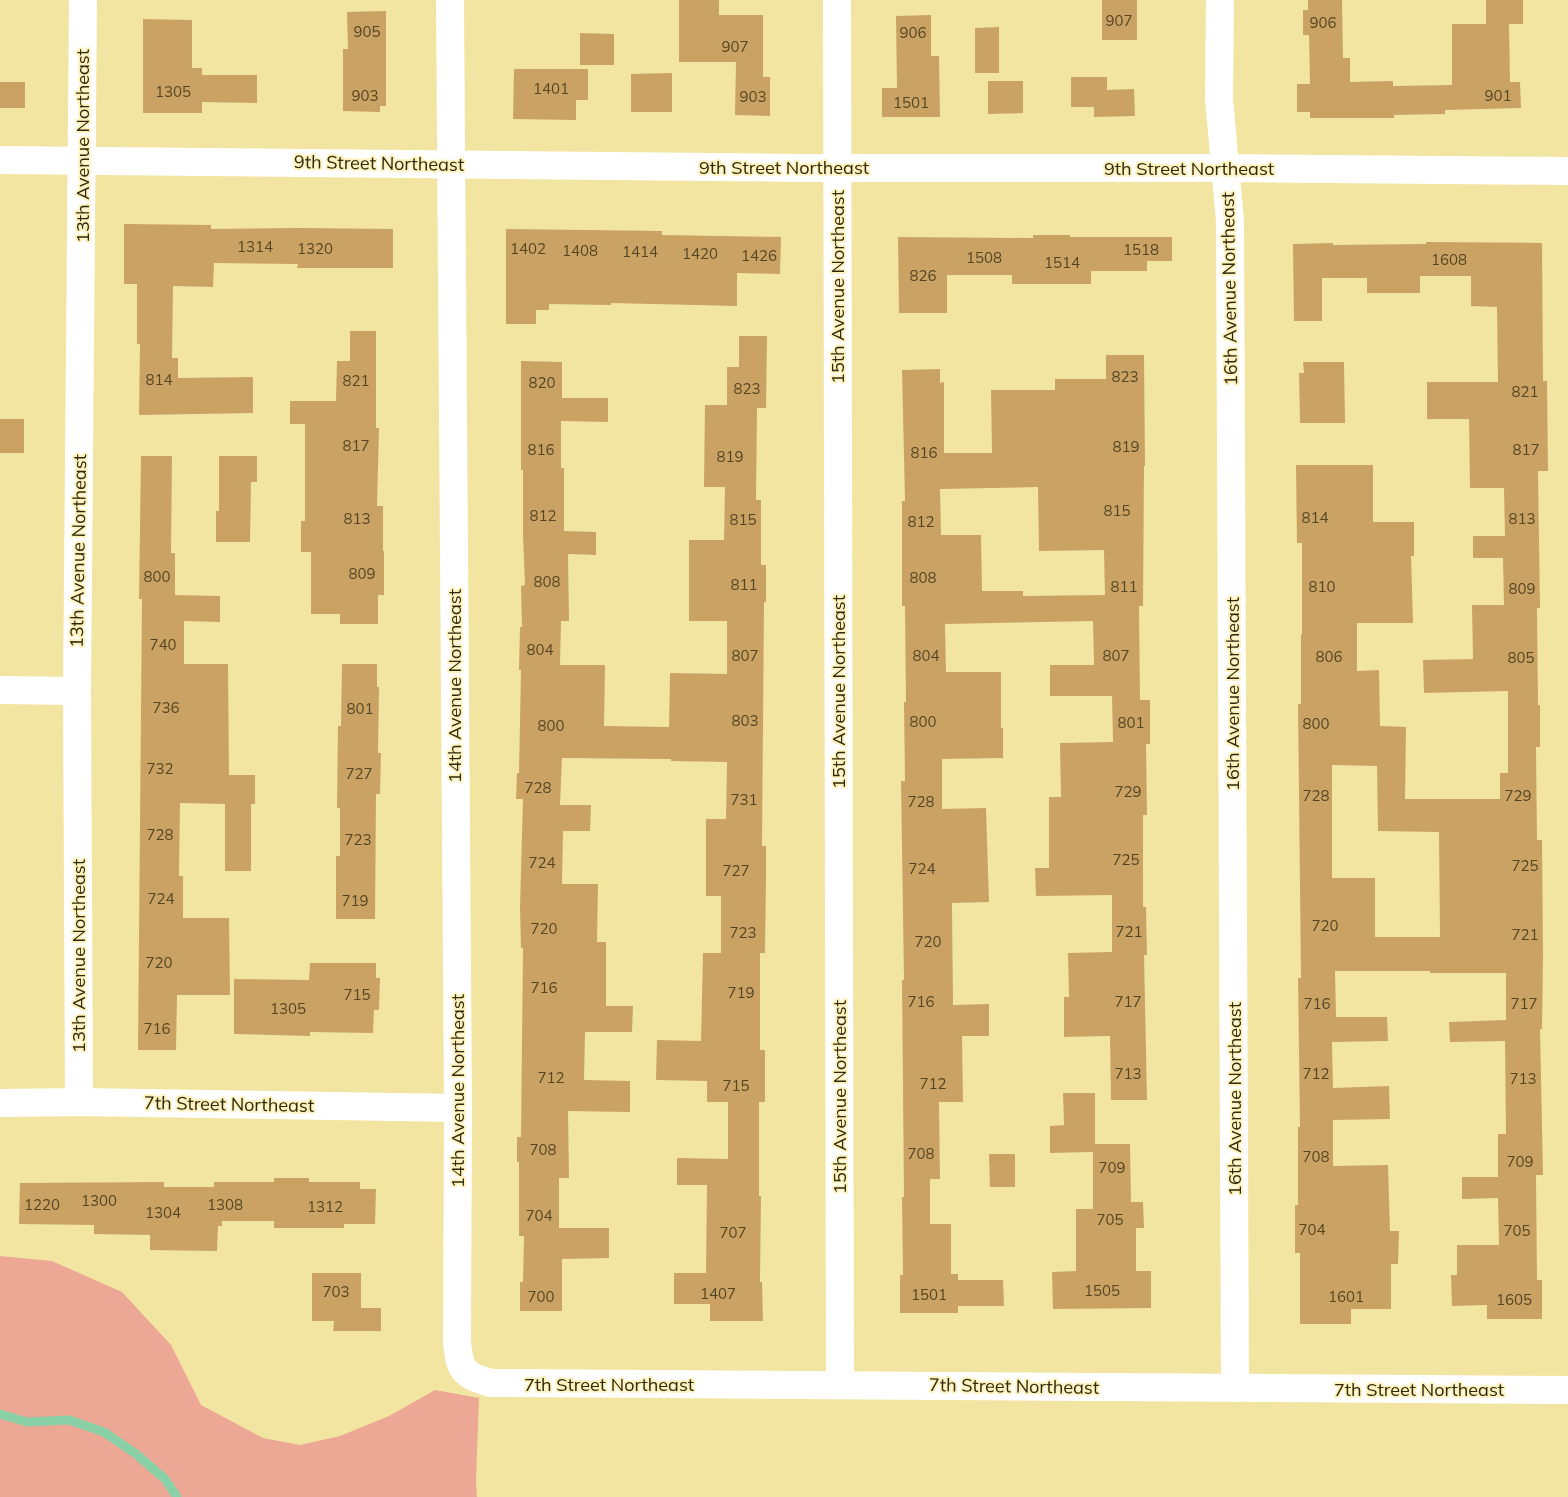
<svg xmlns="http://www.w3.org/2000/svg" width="1568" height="1497" viewBox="0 0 1568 1497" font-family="Mulish,sans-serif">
  <rect width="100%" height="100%" fill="#f2e5a2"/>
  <!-- green -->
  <path fill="#eca894" d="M 0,1256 L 52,1261 L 122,1292 L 171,1345 L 201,1405 L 263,1438 L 300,1445 L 340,1436 L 389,1416 L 435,1390 L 479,1398 L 476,1480 L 477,1497 L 0,1497 Z"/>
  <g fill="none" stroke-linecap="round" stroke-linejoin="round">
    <!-- stream -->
    <path stroke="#8ad0a7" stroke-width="9" d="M 0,1414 L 27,1422 L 69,1420 L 104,1432 L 136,1454 L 165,1479 L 177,1497"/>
  </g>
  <!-- building -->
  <path fill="#caa264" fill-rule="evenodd" d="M 679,0 L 719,0 L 719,15 L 763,15 L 763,77 L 770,77 L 770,116 L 735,115 L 736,62 L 679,62 Z
    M 1102,0 L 1137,0 L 1137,40 L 1102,40 Z
    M 1308,0 L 1342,0 L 1343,58 L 1350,58 L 1350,82 L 1393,81 L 1393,86 L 1452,85 L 1452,24 L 1486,24 L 1486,0 L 1523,0 L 1523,24 L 1509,24 L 1510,82 L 1520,82 L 1521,108 L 1445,110 L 1445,114 L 1394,115 L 1394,118 L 1310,118 L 1310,112 L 1297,112 L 1297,84 L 1310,84 L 1309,35 L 1303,35 L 1303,10 L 1308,10 Z
    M 386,11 L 386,106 L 380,106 L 380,112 L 343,111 L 343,49 L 348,49 L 347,12 Z
    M 931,15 L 931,56 L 939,56 L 940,117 L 882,117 L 882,88 L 897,88 L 896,16 Z
    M 143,19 L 192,20 L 192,68 L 202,68 L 202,75 L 257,75 L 257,103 L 202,102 L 202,113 L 143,113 Z
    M 999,27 L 999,73 L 975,73 L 975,28 Z
    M 580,33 L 614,34 L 614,65 L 580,65 Z
    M 514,69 L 588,69 L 588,100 L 576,100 L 576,120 L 513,119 Z
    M 672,73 L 672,112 L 631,112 L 631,74 Z
    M 1071,77 L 1107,77 L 1107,90 L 1134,89 L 1135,116 L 1094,117 L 1094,107 L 1071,107 Z
    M 988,81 L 1023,81 L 1023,113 L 988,114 Z
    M 0,82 L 25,82 L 25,108 L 0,108 Z
    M 124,224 L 211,225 L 211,229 L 298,228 L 393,229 L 393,268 L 297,268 L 298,264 L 214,263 L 213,287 L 173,286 L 172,358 L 178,358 L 178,378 L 253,377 L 253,413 L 139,415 L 140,344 L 137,344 L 137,284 L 124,284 Z
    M 506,229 L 662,231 L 662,235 L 781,237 L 780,274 L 737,273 L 737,306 L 611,303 L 611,305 L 549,304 L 549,310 L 536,310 L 536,324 L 506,324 Z
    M 1033,235 L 1070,235 L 1070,237 L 1172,237 L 1172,261 L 1147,261 L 1147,271 L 1091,271 L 1091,284 L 1012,284 L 1012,275 L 947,275 L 947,313 L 899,313 L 898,237 L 1033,238 Z
    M 1426,242 L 1542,243 L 1543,381 L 1547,381 L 1548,471 L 1538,471 L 1540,608 L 1537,608 L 1538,705 L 1540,705 L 1540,747 L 1536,747 L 1537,840 L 1542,840 L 1543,957 L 1542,1029 L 1540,1029 L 1543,1175 L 1536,1175 L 1537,1280 L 1542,1280 L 1542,1319 L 1487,1319 L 1487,1305 L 1452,1306 L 1451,1275 L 1457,1275 L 1457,1245 L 1499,1245 L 1498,1198 L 1462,1199 L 1462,1177 L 1498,1177 L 1498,1134 L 1506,1134 L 1505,1041 L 1450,1042 L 1449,1022 L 1506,1020 L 1506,973 L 1430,973 L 1430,971 L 1335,971 L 1336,1017 L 1387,1017 L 1388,1041 L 1332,1042 L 1333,1088 L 1389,1086 L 1390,1119 L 1333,1120 L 1333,1166 L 1388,1165 L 1390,1231 L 1399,1231 L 1398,1264 L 1391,1264 L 1391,1309 L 1351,1309 L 1351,1324 L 1300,1324 L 1300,1253 L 1295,1253 L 1295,1205 L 1298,1205 L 1298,1127 L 1300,1127 L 1298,978 L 1301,978 L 1298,704 L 1301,704 L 1301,634 L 1302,634 L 1302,543 L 1297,543 L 1296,465 L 1373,465 L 1373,522 L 1414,522 L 1414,556 L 1411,556 L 1413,623 L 1357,623 L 1357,671 L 1379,670 L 1380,726 L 1406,727 L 1405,799 L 1500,799 L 1500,773 L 1508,773 L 1508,691 L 1424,693 L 1423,660 L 1473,659 L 1472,605 L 1504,605 L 1503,558 L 1473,558 L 1473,536 L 1505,536 L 1504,488 L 1470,488 L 1469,419 L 1427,419 L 1427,382 L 1498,382 L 1497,307 L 1471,306 L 1471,276 L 1420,276 L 1420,293 L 1367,293 L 1367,278 L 1322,278 L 1322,321 L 1294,321 L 1293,244 L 1333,243 L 1333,245 L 1426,244 ZM 1332,765 L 1377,766 L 1378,831 L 1439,832 L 1440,937 L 1375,937 L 1375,878 L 1332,878 Z
    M 350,331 L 376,331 L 376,428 L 379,428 L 377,506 L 383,506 L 383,551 L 384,551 L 384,595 L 378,595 L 378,624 L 340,624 L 340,614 L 311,614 L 311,552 L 301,552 L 301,521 L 305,521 L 305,424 L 290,424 L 290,401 L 336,401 L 337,361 L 350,361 Z
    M 739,336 L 767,336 L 766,408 L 757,408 L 756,500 L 761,500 L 761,565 L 766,565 L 766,602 L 764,602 L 762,846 L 766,846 L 766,877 L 765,953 L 760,953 L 760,1050 L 765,1050 L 765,1102 L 759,1102 L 759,1196 L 761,1196 L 760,1282 L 762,1282 L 763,1321 L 710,1321 L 710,1304 L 674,1304 L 674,1273 L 706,1273 L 707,1185 L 677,1185 L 677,1158 L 728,1159 L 728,1102 L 707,1102 L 707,1081 L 656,1080 L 657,1040 L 701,1041 L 703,953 L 721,953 L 721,896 L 706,896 L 706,819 L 726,819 L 727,762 L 671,761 L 671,759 L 562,758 L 560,805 L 591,805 L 590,831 L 563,831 L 562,884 L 598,884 L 597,942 L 606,942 L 606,1006 L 633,1006 L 632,1032 L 585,1032 L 584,1080 L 630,1081 L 630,1112 L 568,1111 L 569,1178 L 559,1178 L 559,1228 L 609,1228 L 609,1258 L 562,1259 L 562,1311 L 520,1311 L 520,1282 L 523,1282 L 524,1236 L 519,1236 L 519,1162 L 517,1162 L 517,1137 L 521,1137 L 523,948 L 521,948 L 520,908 L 523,799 L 516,799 L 517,773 L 519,773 L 521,670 L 519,670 L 520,627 L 522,627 L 521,586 L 525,585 L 523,535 L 523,470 L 521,470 L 521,361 L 562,362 L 562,398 L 608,398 L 608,422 L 561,421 L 561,468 L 564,468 L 564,531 L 596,532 L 596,555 L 568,554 L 569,621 L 561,621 L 560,665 L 605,665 L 604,726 L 669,727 L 670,673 L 727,674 L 727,621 L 689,621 L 689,540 L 724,540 L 725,487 L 704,487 L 705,405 L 727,405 L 727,367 L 739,367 Z
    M 1106,355 L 1144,355 L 1145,466 L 1144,466 L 1143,606 L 1139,606 L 1140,700 L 1150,700 L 1150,744 L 1146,744 L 1147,815 L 1143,815 L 1143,907 L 1146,907 L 1147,955 L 1144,955 L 1147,1100 L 1111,1100 L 1110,1036 L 1064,1037 L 1064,997 L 1069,997 L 1068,953 L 1112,952 L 1112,895 L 1036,896 L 1035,868 L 1049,868 L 1049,797 L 1061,797 L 1060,743 L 1113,742 L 1112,696 L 1050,696 L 1050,665 L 1094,665 L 1093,621 L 945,624 L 946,672 L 1001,672 L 1001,728 L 1003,728 L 1003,758 L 942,759 L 942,809 L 986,808 L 989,902 L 952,903 L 953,1005 L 989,1004 L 989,1036 L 962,1036 L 963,1102 L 939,1102 L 940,1179 L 930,1179 L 930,1224 L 951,1224 L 951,1274 L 958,1274 L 958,1280 L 1003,1280 L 1004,1306 L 958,1306 L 958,1313 L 900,1313 L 900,1275 L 903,1275 L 902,1197 L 904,1197 L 902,980 L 904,980 L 901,781 L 905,781 L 904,702 L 906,702 L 905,606 L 902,606 L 902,501 L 905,501 L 902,370 L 940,369 L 940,383 L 944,382 L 944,453 L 992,453 L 991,390 L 1055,390 L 1055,379 L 1106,379 ZM 1038,487 L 1039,551 L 1104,550 L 1105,595 L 1023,596 L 1023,591 L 982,591 L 981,535 L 941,535 L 940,489 Z
    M 1303,362 L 1344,362 L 1345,423 L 1300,423 L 1299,373 L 1304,373 Z
    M 0,419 L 24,419 L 24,453 L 0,453 Z
    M 141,456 L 172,456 L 171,553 L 175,553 L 175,595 L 220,596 L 220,622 L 184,621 L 184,664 L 228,664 L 229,775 L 255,775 L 255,804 L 251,804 L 251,871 L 225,871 L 225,804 L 180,803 L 179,876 L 183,876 L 183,918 L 229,918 L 230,995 L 177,995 L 176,1050 L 138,1050 L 142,599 L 139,599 Z
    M 219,456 L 257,456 L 257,482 L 251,482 L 250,542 L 216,542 L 216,511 L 219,511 Z
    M 342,664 L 377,664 L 377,687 L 379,687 L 378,753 L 381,753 L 380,794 L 376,794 L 375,919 L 336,919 L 336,856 L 340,856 L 340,808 L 337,808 L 338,726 L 341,726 Z
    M 310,963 L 376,963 L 376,978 L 380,978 L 379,1010 L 374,1010 L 373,1033 L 310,1032 L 310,1036 L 234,1034 L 234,979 L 309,980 Z
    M 1063,1093 L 1095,1093 L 1095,1144 L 1130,1144 L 1131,1202 L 1143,1202 L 1144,1228 L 1136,1228 L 1136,1271 L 1151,1271 L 1151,1308 L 1053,1309 L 1052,1272 L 1076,1271 L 1076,1209 L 1093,1209 L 1093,1152 L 1050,1153 L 1050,1126 L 1064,1125 Z
    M 989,1154 L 1015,1154 L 1015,1187 L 990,1187 Z
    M 274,1178 L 309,1178 L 309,1182 L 360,1182 L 360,1189 L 376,1189 L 375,1224 L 344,1224 L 344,1228 L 274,1228 L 274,1221 L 222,1221 L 222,1226 L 218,1226 L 217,1251 L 150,1250 L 150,1235 L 94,1234 L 94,1225 L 19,1224 L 20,1183 L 164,1182 L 164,1187 L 214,1187 L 214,1182 L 274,1182 Z
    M 312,1273 L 361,1273 L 361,1308 L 381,1308 L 381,1331 L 333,1331 L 334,1321 L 312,1321 Z"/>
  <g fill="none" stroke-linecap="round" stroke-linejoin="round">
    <!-- street -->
    <path stroke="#fff" stroke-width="28" d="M 450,0 L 458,1108
      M 837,0 L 840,1385
      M 1220,0 L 1219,99 L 1230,221 L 1235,1388
      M 0,690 L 77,691
      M 79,1102 L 77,691 L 83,0"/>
    <!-- secondary -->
    <path stroke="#fff" stroke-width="28" d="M 0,160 L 803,168 L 1225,168 L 1568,171
      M 0,1103 L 79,1102 L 458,1108 L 457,1342 C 460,1371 463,1375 491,1383 L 1568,1390"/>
  </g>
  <g text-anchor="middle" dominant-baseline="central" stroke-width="4" stroke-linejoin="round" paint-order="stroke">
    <!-- number labels -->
    <g font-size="15" fill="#554623">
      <text x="1119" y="20">907</text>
      <text x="1323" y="22">906</text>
      <text x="367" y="31">905</text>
      <text x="913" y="32">906</text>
      <text x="735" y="46">907</text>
      <text x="551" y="88">1401</text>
      <text x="173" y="91">1305</text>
      <text x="365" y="95">903</text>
      <text x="1498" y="95">901</text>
      <text x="753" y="96">903</text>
      <text x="911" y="102">1501</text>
      <text x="255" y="246">1314</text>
      <text x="315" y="248">1320</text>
      <text x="528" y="248">1402</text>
      <text x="1141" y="249">1518</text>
      <text x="580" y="250">1408</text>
      <text x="640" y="251">1414</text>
      <text x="700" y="253">1420</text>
      <text x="759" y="255">1426</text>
      <text x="984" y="257">1508</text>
      <text x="1449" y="259">1608</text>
      <text x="1062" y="262">1514</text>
      <text x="923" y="275">826</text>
      <text x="1125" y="376">823</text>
      <text x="159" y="379">814</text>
      <text x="356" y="380">821</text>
      <text x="542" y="382">820</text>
      <text x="747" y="388">823</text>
      <text x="1525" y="391">821</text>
      <text x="356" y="445">817</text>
      <text x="1126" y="446">819</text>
      <text x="541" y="449">816</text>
      <text x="1526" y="449">817</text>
      <text x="924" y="452">816</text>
      <text x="730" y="456">819</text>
      <text x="1117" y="510">815</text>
      <text x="543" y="515">812</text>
      <text x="1315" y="517">814</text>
      <text x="357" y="518">813</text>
      <text x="1522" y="518">813</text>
      <text x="743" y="519">815</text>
      <text x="921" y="521">812</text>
      <text x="362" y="573">809</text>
      <text x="157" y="576">800</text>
      <text x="923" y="577">808</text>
      <text x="547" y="581">808</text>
      <text x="744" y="584">811</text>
      <text x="1124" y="586">811</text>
      <text x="1322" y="586">810</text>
      <text x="1522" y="588">809</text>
      <text x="163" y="644">740</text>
      <text x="540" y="649">804</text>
      <text x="745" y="655">807</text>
      <text x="926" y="655">804</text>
      <text x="1116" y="655">807</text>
      <text x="1329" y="656">806</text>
      <text x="1521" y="657">805</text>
      <text x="166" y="707">736</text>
      <text x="360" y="708">801</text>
      <text x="745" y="720">803</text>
      <text x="923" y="721">800</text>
      <text x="1131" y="722">801</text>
      <text x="1316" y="723">800</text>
      <text x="551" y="725">800</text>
      <text x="160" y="768">732</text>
      <text x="359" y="773">727</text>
      <text x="538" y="787">728</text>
      <text x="1128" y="791">729</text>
      <text x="1316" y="795">728</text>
      <text x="1518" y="795">729</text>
      <text x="744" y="799">731</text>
      <text x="921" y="801">728</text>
      <text x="160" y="834">728</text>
      <text x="358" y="839">723</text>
      <text x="1126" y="859">725</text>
      <text x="542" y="862">724</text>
      <text x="1525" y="865">725</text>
      <text x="922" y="868">724</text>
      <text x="736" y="870">727</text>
      <text x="161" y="898">724</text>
      <text x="355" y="900">719</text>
      <text x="1325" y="925">720</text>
      <text x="544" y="928">720</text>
      <text x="1129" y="931">721</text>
      <text x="743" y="932">723</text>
      <text x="1525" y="934">721</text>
      <text x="928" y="941">720</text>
      <text x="159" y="962">720</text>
      <text x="544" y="987">716</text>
      <text x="741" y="992">719</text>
      <text x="357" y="994">715</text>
      <text x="921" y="1001">716</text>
      <text x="1128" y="1001">717</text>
      <text x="1317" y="1003">716</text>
      <text x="1524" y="1003">717</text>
      <text x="288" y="1008">1305</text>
      <text x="157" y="1028">716</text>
      <text x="1128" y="1073">713</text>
      <text x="1316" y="1073">712</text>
      <text x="551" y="1077">712</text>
      <text x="1523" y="1078">713</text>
      <text x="933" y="1083">712</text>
      <text x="736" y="1085">715</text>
      <text x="543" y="1149">708</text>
      <text x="921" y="1153">708</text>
      <text x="1316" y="1156">708</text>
      <text x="1520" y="1161">709</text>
      <text x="1112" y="1167">709</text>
      <text x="99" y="1200">1300</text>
      <text x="42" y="1204">1220</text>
      <text x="225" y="1204">1308</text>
      <text x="325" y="1206">1312</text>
      <text x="163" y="1212">1304</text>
      <text x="539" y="1215">704</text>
      <text x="1110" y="1219">705</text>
      <text x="1312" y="1229">704</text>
      <text x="1517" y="1230">705</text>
      <text x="733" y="1232">707</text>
      <text x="1102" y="1290">1505</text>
      <text x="336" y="1291">703</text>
      <text x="718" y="1293">1407</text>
      <text x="929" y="1294">1501</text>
      <text x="541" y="1296">700</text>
      <text x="1346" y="1296">1601</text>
      <text x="1514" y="1299">1605</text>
    </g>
    <!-- street labels -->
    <g font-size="18" fill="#2e280d" stroke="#fdf2bd">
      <text transform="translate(82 146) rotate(-90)">13th Avenue Northeast</text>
      <text transform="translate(379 163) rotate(1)">9th Street Northeast</text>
      <text x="784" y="167">9th Street Northeast</text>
      <text x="1189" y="168">9th Street Northeast</text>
      <text transform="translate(837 287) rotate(-90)">15th Avenue Northeast</text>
      <text transform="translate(1229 289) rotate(-91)">16th Avenue Northeast</text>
      <text transform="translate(78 551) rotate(-89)">13th Avenue Northeast</text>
      <text transform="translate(454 686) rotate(-90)">14th Avenue Northeast</text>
      <text transform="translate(838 692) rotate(-90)">15th Avenue Northeast</text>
      <text transform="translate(1232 694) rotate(-90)">16th Avenue Northeast</text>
      <text transform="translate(78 956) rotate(-90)">13th Avenue Northeast</text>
      <text transform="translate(457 1091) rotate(-90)">14th Avenue Northeast</text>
      <text transform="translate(839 1097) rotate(-90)">15th Avenue Northeast</text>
      <text transform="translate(1234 1099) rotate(-90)">16th Avenue Northeast</text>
      <text transform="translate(229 1104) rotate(1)">7th Street Northeast</text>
      <text x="609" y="1384">7th Street Northeast</text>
      <text transform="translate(1014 1386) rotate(1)">7th Street Northeast</text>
      <text x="1419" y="1389">7th Street Northeast</text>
    </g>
  </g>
</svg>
